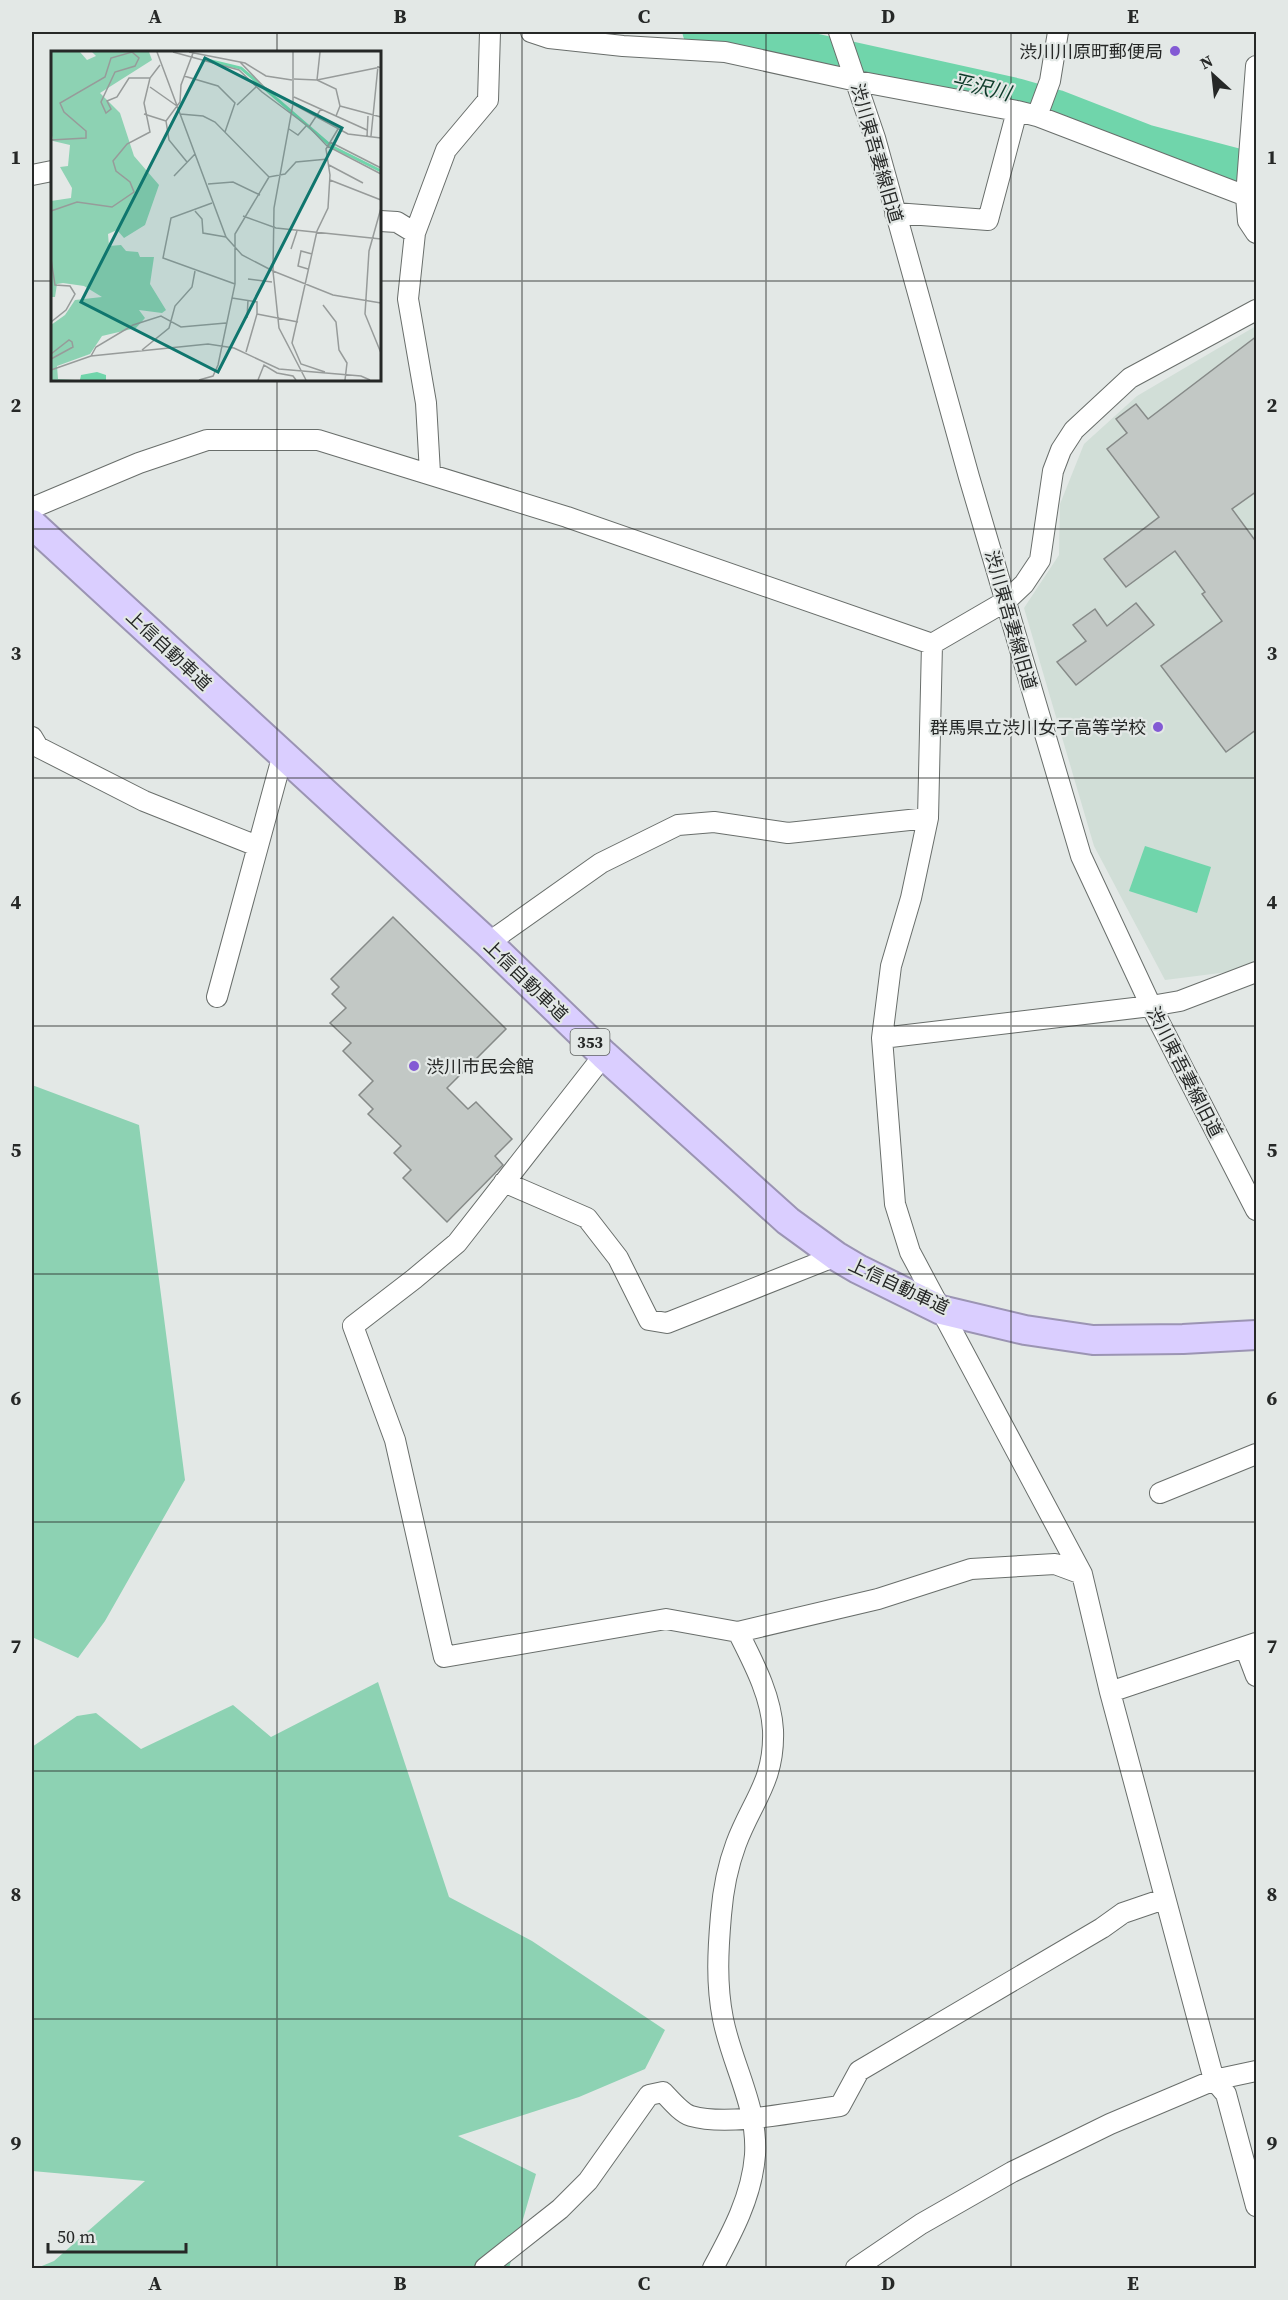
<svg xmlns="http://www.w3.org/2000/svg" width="1288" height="2300" viewBox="0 0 1288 2300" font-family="'Source Serif 4','Noto Sans JP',serif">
  <rect width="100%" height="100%" fill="#e3e8e6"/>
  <!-- built -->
  <path fill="#d1ded7" d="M 1256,326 L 1256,963 L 1236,971 L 1165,980 L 1094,846 L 1024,608 L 1059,555 L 1060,504 L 1084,444 L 1137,396 Z"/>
  <!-- green -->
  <path fill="#8dd2b3" d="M 32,1085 L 139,1125 L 185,1480 L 105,1621 L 78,1658 L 32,1637 Z
    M 378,1682 L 449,1897 L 532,1941 L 665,2030 L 645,2069 L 579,2097 L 458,2136 L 536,2174 L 509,2268 L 37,2268 L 54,2261 L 145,2181 L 32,2171 L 32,1747 L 77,1716 L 96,1713 L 141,1749 L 233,1705 L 271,1737 Z"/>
  <!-- water -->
  <path fill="#70d5ab" d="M 1145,846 L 1211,867 L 1197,913 L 1129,891 Z"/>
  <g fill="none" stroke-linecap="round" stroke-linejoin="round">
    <!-- river -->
    <path stroke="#70d5ab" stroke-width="33" d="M 699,32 L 797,46 L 1018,95 L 1056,106 L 1146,141 L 1256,170"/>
  </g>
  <!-- building -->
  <path fill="#c2c8c5" stroke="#868a88" stroke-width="1.5" d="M 1257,336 L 1257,491 L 1232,509 L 1257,543 L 1257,729 L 1226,752 L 1161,666 L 1222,621 L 1202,594 L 1205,592 L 1175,551 L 1126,587 L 1104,559 L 1159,517 L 1107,449 L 1127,433 L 1116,419 L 1136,404 L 1148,419 Z
    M 1136,603 L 1154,625 L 1076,685 L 1057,662 L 1086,641 L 1073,625 L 1095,609 L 1107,626 Z
    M 393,917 L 506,1029 L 447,1088 L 468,1109 L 476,1102 L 512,1139 L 495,1156 L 503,1165 L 500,1168 L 447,1222 L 403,1178 L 411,1170 L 394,1153 L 401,1146 L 368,1114 L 373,1109 L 359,1095 L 373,1081 L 343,1051 L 351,1043 L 330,1023 L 346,1008 L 332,994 L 339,987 L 331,979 Z"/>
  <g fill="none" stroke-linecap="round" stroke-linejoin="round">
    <defs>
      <path id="minor" d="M 531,32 L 549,38 L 623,46 L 725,52 L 857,81 L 1017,111 L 1037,116 L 1246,196 L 1256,197
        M 839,32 L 875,138 L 969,477 L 1081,856 L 1151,1006 L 1256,1210
        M 1256,66 L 1246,196 L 1248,221 L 1256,233
        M 1037,116 L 1050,81 L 1058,32
        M 32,175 L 52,171
        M 895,213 L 988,220 L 1017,111
        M 380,221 L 397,222 L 415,233 L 408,299 L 426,403 L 430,473
        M 415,233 L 446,150 L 488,100 L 490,32
        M 32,508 L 139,463 L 207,440 L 318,440 L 567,517 L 932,644 L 1006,601 L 1024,584 L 1040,560 L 1053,471 L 1061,450 L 1074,430 L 1130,378 L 1256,310
        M 932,644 L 928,818 L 911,898 L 891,966 L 882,1038 L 895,1204 L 910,1252 L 1082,1574 L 1110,1692 L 1214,2080 L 1226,2094 L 1256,2206
        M 32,737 L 38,747 L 144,801 L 257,846
        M 488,943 L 601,863 L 678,825 L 714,822 L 788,833 L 928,818
        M 217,997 L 283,754
        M 882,1038 L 1151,1006 L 1180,1001 L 1256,972
        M 604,1055 L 457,1243 L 414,1279 L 353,1326 L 395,1440 L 444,1657 L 666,1619 L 738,1632 L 878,1599 L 971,1569 L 1055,1564 L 1082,1574
        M 504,1182 L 587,1218 L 618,1258 L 649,1320 L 667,1323 L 836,1256
        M 1160,1493 L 1256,1454
        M 1245,1647 L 1256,1676
        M 1110,1692 L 1256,1643
        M 485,2268 L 560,2209 L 588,2181 L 649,2095 L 663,2092 C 670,2099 681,2113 691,2116 C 729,2127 800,2111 840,2106 L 859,2071 L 1102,1928 L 1123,1913 L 1164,1899
        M 713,2268 C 732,2233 752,2196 755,2155 C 758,2106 732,2065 723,2019 C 716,1984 718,1950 721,1915 C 723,1890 727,1868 736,1844 C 752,1801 775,1781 773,1730 C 771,1695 753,1662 738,1632
        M 856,2268 L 921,2224 L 1012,2172 L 1110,2124 L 1214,2080 L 1256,2071"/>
      <path id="highway" d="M 32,524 L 488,943 L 604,1055 L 788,1221 L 836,1256 L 858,1269 L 941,1310 L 1025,1330 L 1093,1340 L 1183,1339 L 1256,1335"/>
    </defs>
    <!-- minor casing -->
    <use href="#minor" stroke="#696e6b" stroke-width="22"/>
    <!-- highway casing -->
    <use href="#highway" stroke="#9b94b3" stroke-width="32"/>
    <!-- minor -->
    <use href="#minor" stroke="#fff" stroke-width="20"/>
    <!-- highway -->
    <use href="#highway" stroke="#daceff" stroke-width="28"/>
  </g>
  <!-- grid -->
  <path fill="none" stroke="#262827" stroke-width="1.5" stroke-opacity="0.55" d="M 277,32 L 277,52M 522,32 L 522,2268M 766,32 L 766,2268M 1011,32 L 1011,2268M 32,281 L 52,281M 380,281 L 1256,281M 277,380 L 277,2268M 32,529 L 1256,529M 32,778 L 1256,778M 32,1026 L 1256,1026M 32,1274 L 1256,1274M 32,1522 L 1256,1522M 32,1771 L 1256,1771M 32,2019 L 1256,2019"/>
  <!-- markers -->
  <g fill="#835ad4" stroke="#e3e8e6" stroke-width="2">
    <circle cx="1175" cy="51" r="6"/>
    <circle cx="1158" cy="727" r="6"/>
    <circle cx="414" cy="1066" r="6"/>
  </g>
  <g text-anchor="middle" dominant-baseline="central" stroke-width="4.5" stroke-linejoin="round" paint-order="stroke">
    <!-- shield labels -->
    <rect fill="#e3e8e6" stroke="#5f6260" stroke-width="1.5" x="570.5" y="1029" width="39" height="26" rx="4.5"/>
    <g font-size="16" font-weight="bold" fill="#262827">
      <text x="590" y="1042">353</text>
    </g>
    <!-- poi labels -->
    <g font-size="18" fill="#262827" stroke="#e3e8e6" text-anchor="end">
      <text x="1163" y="51">渋川川原町郵便局</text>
      <text x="1146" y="727">群馬県立渋川女子高等学校</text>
      <text x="426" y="1066" text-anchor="start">渋川市民会館</text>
    </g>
    <!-- street labels -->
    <g font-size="18" fill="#262827" stroke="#e3e8e6">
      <text transform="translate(877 153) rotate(74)">渋川東吾妻線旧道</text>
      <text transform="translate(1011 620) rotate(74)">渋川東吾妻線旧道</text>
      <text transform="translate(169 650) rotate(43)">上信自動車道</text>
      <text transform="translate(526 980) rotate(44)">上信自動車道</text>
      <text transform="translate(1185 1072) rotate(63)">渋川東吾妻線旧道</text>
      <text transform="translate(899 1286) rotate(25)">上信自動車道</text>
    </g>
    <!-- water labels -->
    <g font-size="20" font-style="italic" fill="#0e3b2a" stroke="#e3e8e6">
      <text transform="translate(981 87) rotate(13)">平沢川</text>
    </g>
  </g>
  <!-- overview -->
  <g transform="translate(51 51)">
    <rect width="330" height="330" fill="#e3e8e6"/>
    <path d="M 0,1 L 29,1 L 36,9 L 45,5 L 41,1 L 98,1 L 101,9 L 49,42 L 69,62 L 83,105 L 108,134 L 94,174 L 73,187 L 66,179 L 57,183 L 58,195 L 70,194 L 75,200 L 87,201 L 89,206 L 103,206 L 99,233 L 115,259 L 111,262 L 88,259 L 94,267 L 85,277 L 51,285 L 39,303 L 6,315 L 7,328 L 24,329 L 0,329 L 0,274 L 14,264 L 24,249 L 51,246 L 33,235 L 12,232 L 6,233 L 4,246 L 0,246 L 0,150 L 20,147 L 21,137 L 9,116 L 17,115 L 19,94 L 2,90 L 0,79 Z" fill="#8dd2b3"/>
    <path d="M 46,321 L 55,324 L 55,329 L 29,329 L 30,324 Z" fill="#70d5ab"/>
    <path fill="none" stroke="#70d5ab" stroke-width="3" d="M 152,8 L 190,17 L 280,95 L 330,120"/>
    <path fill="none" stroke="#979b9a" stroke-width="1.5" d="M 106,1 L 175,186 L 191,204 L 222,220M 122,1 L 188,19 L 211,41 L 258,76 L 276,95 L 330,123M 138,1 L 194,12 L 215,25 L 241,29M 242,1 L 242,53 L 297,83 L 330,87M 269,1 L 266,29 L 285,38 L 289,55 L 285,65M 189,11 L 213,36 L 242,53 L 223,157 L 222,220 L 282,244 L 330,252M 133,25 L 167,35 L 184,52 L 174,81M 243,28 L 266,29 L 330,16M 99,36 L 126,55M 243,46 L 316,79M 186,54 L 205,36M 289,55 L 330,66M 93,63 L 115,70M 129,63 L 152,65 L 164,71 L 218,126 L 234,123 L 245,111 L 277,108M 258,76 L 270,58M 238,78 L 247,84 L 256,74M 320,85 L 327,15M 316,86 L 317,65M 0,89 L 35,87 L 35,80 L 13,61 L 9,52 L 54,26 L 60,7 L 81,1 L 88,7 L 84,15 L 64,21 L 50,51 L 55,62 L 60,58 L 56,50 L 66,46 L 78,27 L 99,27M 279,91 L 330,117M 136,111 L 118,89 L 115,70 L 129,51 L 130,34 L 142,2M 278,114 L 312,132M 123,125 L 144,103M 279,129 L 330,149M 157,133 L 182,131 L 209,144M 161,152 L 120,167 L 112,207 L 184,233M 330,157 L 318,200 L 314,263 L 330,302M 0,160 L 26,151 L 61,156 L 83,141 L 79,131 L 65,120 L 62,110 L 76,93 L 99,81 L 93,52 L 99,27 L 109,14M 144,160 L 151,168 L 152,182 L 175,186M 192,165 L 225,177 L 330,188M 240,198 L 246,180M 0,208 L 4,234 L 19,235 L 24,243 L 15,259 L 0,271M 257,218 L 247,215 L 250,200 L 261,203M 222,220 L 228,277 L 255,329M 197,228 L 221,231M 181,247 L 206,251 L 206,263 L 195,301M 272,254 L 285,271 L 288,299 L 296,312 L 294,329M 206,263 L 247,271M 196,267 L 197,249M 91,299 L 118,277 L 124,255 L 141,236 L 144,220M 0,303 L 18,289 L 21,291 L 22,296 L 0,308M 40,305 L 45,296 L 82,274 L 110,265 L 130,276 L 175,272M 0,319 L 40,305 L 157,293 L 183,297 L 228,318 L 310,325 L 319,329M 274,321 L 250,313 L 241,292 L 266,180 L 277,157 L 279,124 L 275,98 L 287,78M 148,329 L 162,325 L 167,314 L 184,233 L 184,183 L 218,126M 207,329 L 213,314 L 226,322 L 242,325 L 245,329"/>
    <path fill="#0f766e" fill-opacity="0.15" stroke="#0f766e" stroke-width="3" d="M 154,7 L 291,77 L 167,321 L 30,251 Z"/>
    <rect width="330" height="330" fill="none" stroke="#262827" stroke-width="3"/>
  </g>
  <!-- border -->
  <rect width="1288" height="2300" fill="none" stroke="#e3e8e6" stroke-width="66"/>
  <!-- north arrow -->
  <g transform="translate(1213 75) rotate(333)" stroke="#e3e8e6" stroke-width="4.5" paint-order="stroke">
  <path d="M0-4.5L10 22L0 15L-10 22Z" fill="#262827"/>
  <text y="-9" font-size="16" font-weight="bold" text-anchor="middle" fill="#262827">N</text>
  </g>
  <!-- scale -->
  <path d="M48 2243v9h138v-9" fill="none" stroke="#262827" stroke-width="3"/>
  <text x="57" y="2243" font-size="18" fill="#262827" stroke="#e3e8e6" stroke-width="4.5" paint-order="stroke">50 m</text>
  <rect x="33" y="33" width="1222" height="2234" fill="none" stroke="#262827" stroke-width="2"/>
  <g font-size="20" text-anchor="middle" font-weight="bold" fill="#262827">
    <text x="155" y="23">A</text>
    <text x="400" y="23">B</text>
    <text x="644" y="23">C</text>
    <text x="888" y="23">D</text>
    <text x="1133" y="23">E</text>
    <text x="16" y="164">1</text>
    <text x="1272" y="164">1</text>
    <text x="16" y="412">2</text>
    <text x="1272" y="412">2</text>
    <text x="16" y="660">3</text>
    <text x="1272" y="660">3</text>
    <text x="16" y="909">4</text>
    <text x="1272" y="909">4</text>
    <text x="16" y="1157">5</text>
    <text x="1272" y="1157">5</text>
    <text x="16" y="1405">6</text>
    <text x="1272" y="1405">6</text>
    <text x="16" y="1653">7</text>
    <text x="1272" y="1653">7</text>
    <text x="16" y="1901">8</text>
    <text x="1272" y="1901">8</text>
    <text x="16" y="2150">9</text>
    <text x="1272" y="2150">9</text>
    <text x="155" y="2290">A</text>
    <text x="400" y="2290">B</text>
    <text x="644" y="2290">C</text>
    <text x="888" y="2290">D</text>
    <text x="1133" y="2290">E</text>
  </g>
</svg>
